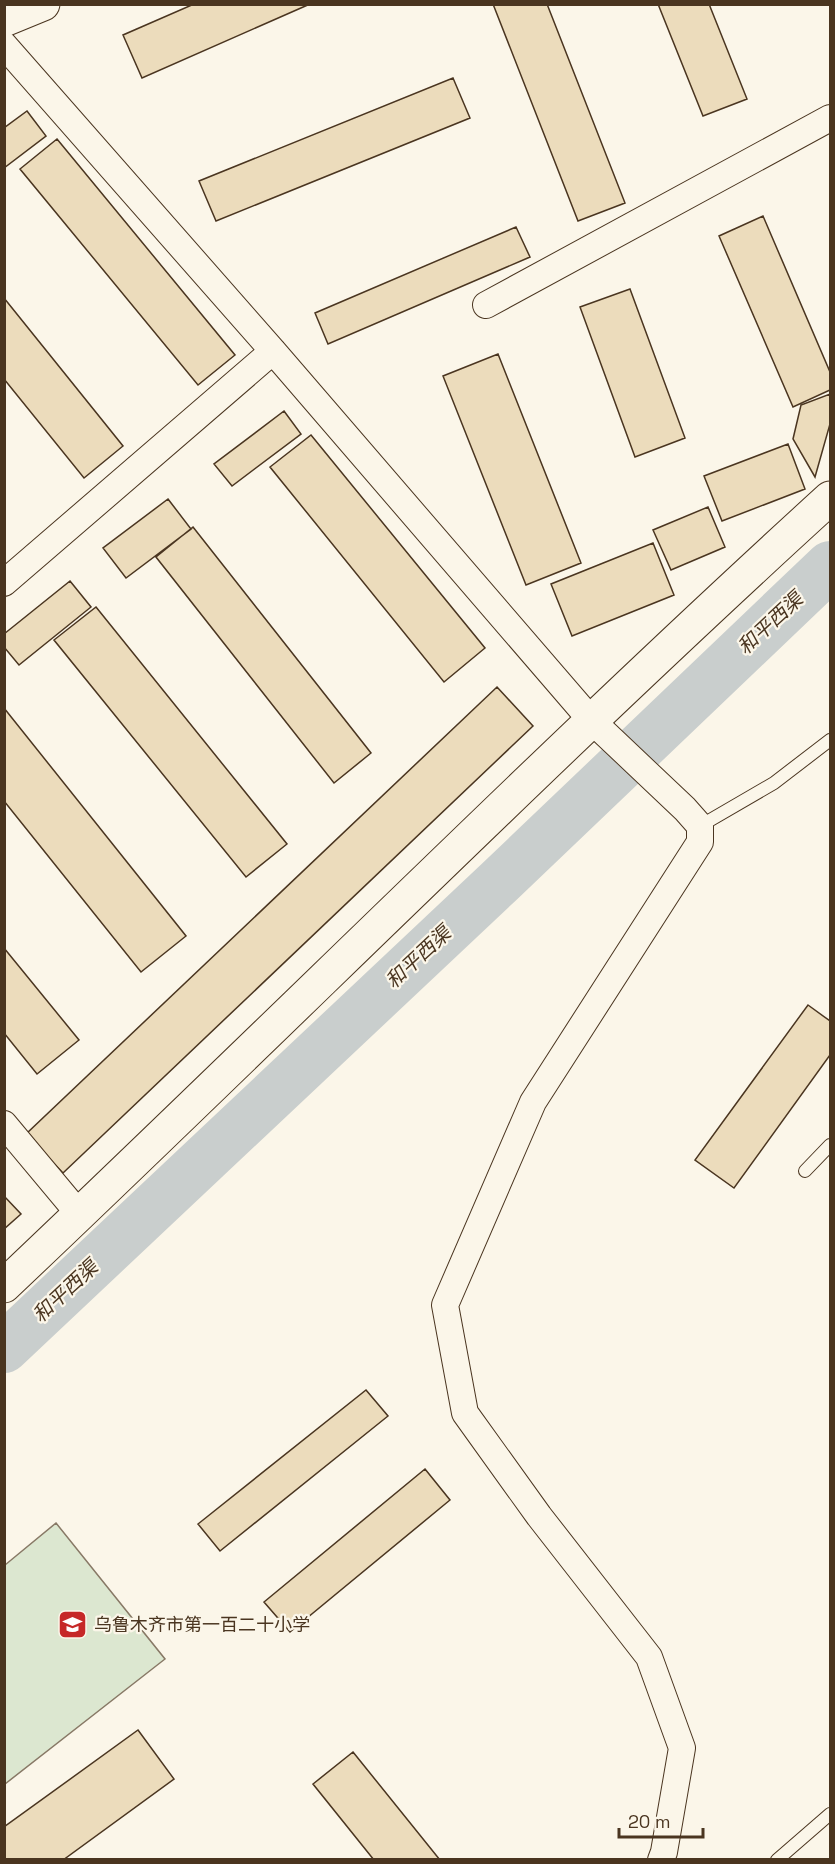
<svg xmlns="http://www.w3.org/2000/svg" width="835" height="1864" viewBox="0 0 835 1864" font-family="'Space Grotesk','Noto Sans SC',sans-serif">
  <rect width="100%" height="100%" fill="#fbf6e9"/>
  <!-- green -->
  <path fill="#dce7d0" stroke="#887966" stroke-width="1.5" d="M 56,1523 L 165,1659 L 5,1784 L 5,1565 Z"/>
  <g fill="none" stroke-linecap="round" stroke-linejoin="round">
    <!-- river -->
    <path stroke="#c9cecd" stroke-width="50" d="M 4,1348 L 499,882 L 830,566"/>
  </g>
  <!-- building -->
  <path fill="#ecdcbc" stroke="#4a3520" stroke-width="1.5" d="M 194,4 L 310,4 L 142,78 L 123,35 Z
    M 493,4 L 547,4 L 625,203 L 578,221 Z
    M 658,4 L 709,4 L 747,99 L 703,116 Z
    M 453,78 L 470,118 L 216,221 L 199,181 Z
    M 27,111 L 46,136 L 4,168 L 4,128 Z
    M 57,139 L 235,355 L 198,385 L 20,169 Z
    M 763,216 L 830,372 L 830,390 L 793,407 L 719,236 Z
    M 516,227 L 530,257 L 328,344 L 315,313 Z
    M 630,289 L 685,438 L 635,457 L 580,307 Z
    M 4,298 L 123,446 L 84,478 L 4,379 Z
    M 498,354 L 581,563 L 526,585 L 443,376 Z
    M 830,394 L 830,424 L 815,477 L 793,439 L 801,405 Z
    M 284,411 L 301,434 L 232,486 L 214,464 Z
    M 311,435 L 485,648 L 444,682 L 270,467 Z
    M 788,444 L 805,489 L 722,521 L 704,476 Z
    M 168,499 L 191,529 L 126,578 L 103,548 Z
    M 708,507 L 725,547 L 671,570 L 653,530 Z
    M 193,527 L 371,753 L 334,783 L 156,557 Z
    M 653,543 L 674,595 L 572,636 L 551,584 Z
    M 70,581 L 91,607 L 19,665 L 4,647 L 4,634 Z
    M 96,607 L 287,844 L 246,877 L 54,640 Z
    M 497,687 L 533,726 L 63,1173 L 26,1134 Z
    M 4,708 L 186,936 L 141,972 L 4,801 Z
    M 4,948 L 79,1040 L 37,1074 L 4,1033 Z
    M 808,1005 L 830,1021 L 830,1055 L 734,1188 L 695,1160 Z
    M 4,1196 L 21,1214 L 4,1229 Z
    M 366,1390 L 388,1416 L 220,1551 L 198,1524 Z
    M 425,1469 L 450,1500 L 290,1632 L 264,1602 Z
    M 138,1730 L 174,1779 L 63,1860 L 4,1860 L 4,1827 Z
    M 353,1752 L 440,1860 L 374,1860 L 313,1784 Z"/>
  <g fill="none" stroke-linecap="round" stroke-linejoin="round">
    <defs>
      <path id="lane" d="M 700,826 L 774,783 L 830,740
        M 805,1171 L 830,1145
        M 777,1860 L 830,1814"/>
      <path id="street" d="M 4,45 L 273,351 L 591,720 L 685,809 L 700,826 L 700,842 L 533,1102 L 445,1305 L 465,1413 L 539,1516 L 649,1657 L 682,1748 L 664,1852 L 661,1860
        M 486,305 L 830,118
        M 4,583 L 273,351
        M 4,1124 L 80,1215"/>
      <path id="secondary" d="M 4,20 L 43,4
        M 4,1286 C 281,1024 549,754 830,498"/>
    </defs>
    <!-- lane casing -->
    <use href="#lane" stroke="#4a3520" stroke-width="14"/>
    <!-- street casing -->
    <use href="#street" stroke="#4a3520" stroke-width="28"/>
    <!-- secondary casing -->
    <use href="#secondary" stroke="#4a3520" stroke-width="35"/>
    <!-- lane -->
    <use href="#lane" stroke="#fbf6e9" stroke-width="12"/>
    <!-- street -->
    <use href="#street" stroke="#fbf6e9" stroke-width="26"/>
    <!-- secondary -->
    <use href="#secondary" stroke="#fbf6e9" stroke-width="33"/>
  </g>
  <!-- icons -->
  <defs>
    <symbol id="school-square" viewBox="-11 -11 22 22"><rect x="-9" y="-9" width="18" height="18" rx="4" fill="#c62828" stroke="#fbf6e9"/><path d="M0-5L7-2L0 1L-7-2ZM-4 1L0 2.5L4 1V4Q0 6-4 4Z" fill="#fff"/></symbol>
  </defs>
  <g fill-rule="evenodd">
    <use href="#school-square" x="56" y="1608" width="33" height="33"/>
  </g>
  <g text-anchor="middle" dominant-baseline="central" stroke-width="4.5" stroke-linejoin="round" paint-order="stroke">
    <!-- poi labels -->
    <g font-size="18" fill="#4a3520" stroke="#fbf6e9" text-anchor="start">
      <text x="94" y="1624">乌鲁木齐市第一百二十小学</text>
    </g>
    <!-- water labels -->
    <g font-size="20" font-style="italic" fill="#4a3520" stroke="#fbf6e9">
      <text transform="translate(770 623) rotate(-43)">和平西渠</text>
      <text transform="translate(418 957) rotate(-43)">和平西渠</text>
      <text transform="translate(65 1291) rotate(-43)">和平西渠</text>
    </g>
  </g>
  <!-- border -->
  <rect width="835" height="1864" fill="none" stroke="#4a3520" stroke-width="12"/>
  <!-- scale -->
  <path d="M619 1828v9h84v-9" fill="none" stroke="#4a3520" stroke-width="3"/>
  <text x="628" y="1828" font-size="18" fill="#4a3520" stroke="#fbf6e9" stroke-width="4.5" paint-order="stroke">20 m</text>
</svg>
